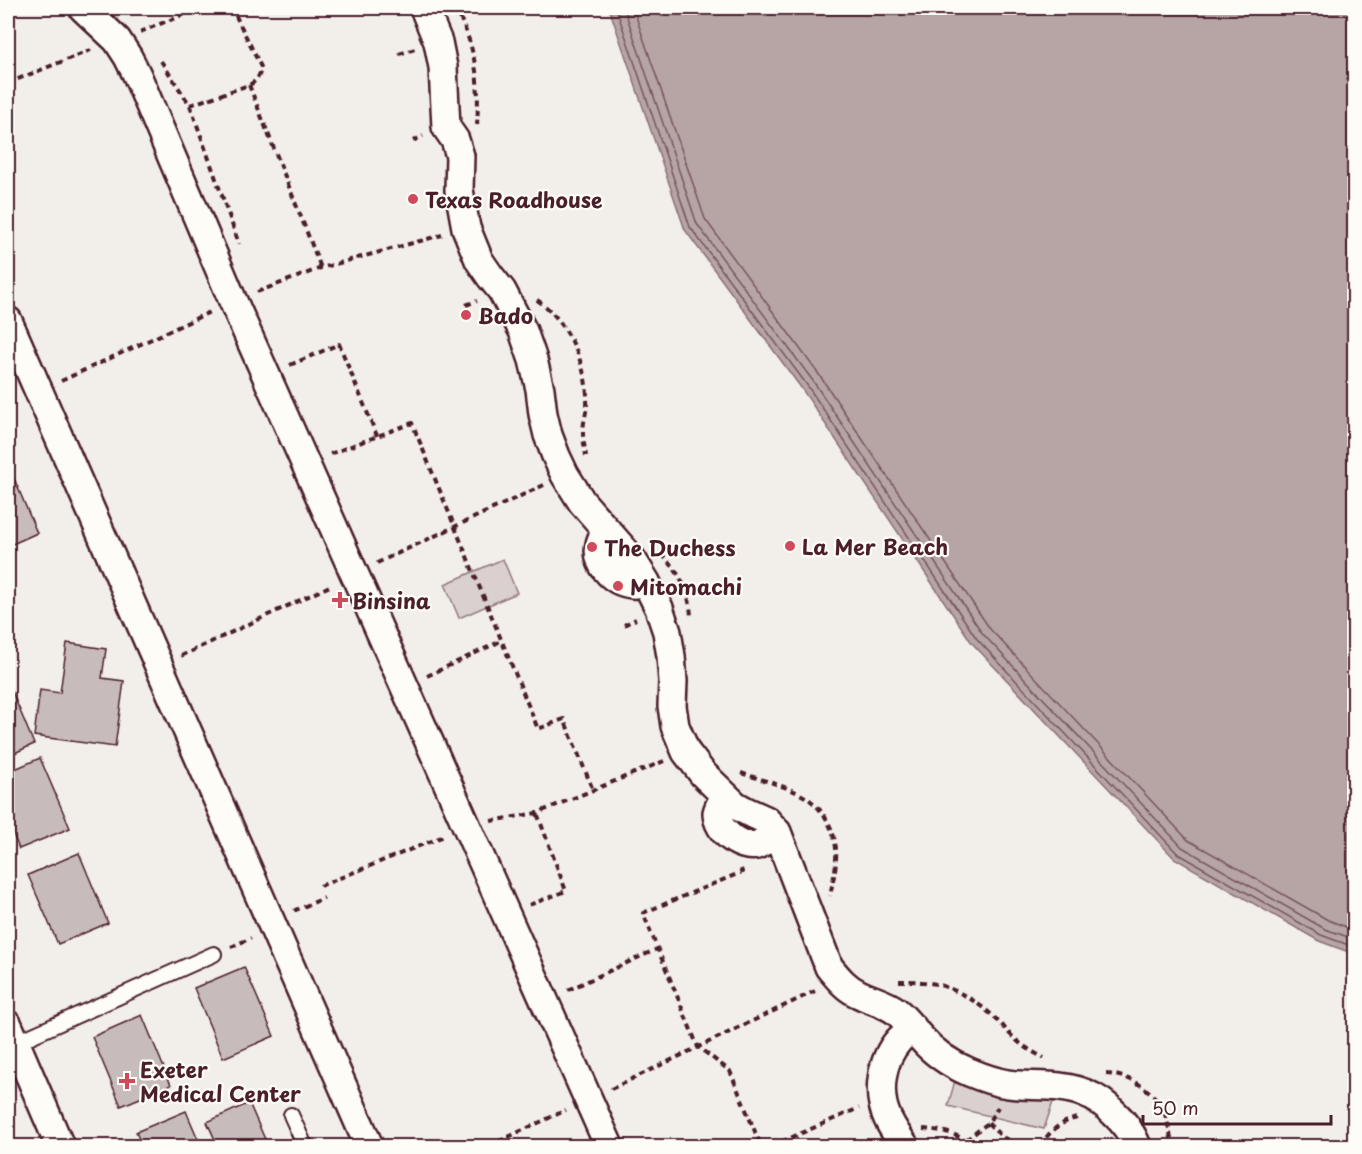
<svg xmlns="http://www.w3.org/2000/svg" width="1362" height="1154" viewBox="0 0 1362 1154" font-family="'Playpen Sans',sans-serif">
  <rect width="100%" height="100%" fill="#f2efeb"/>
  <filter id="ink" filterUnits="userSpaceOnUse"><feTurbulence type="fractalNoise" baseFrequency=".0167" numOctaves="2"/><feDisplacementMap in="SourceGraphic" scale="12" xChannelSelector="R" yChannelSelector="G"/><feConvolveMatrix kernelMatrix="1 2 1 2 8 2 1 2 1" color-interpolation-filters="sRGB"/></filter>
  <g filter="url(#ink)">
    <!-- green -->
    <path fill="#d9d0cf" stroke="#92787d" stroke-width="1.5" d="M 503,559 L 517,593 L 459,618 L 445,584 Z
      M 957,1073 L 1056,1093 L 1044,1129 L 948,1106 Z"/>
    <!-- water -->
    <path fill="#b7a5a6" stroke="#8b6f75" stroke-width="1.5" d="M 610,8 L 1354,8 L 1354,954 L 1319,941 L 1174,858 L 972,643 L 802,389 L 685,230 L 610,11 Z"/>
    <g fill="none" stroke-linecap="round" stroke-linejoin="round">
      <!-- shore -->
      <path stroke="#76555c" stroke-width="1.5" d="M 616,8 L 690,227 L 807,385 L 977,639 L 1177,853 L 1321,935 L 1354,947
        M 624,8 L 697,224 L 813,381 L 983,634 L 1182,847 L 1325,929 L 1354,939
        M 633,8 L 705,219 L 820,376 L 990,629 L 1188,840 L 1328,920 L 1354,930"/>
    </g>
    <!-- building -->
    <path fill="#c8bbbb" stroke="#4a1f2b" stroke-width="1.5" d="M 8,464 L 37,533 L 8,546 Z
      M 67,643 L 106,649 L 102,678 L 124,681 L 115,747 L 34,736 L 40,690 L 60,693 Z
      M 8,682 L 34,744 L 8,756 Z
      M 40,758 L 70,828 L 19,849 L 8,821 L 8,772 Z
      M 79,853 L 108,923 L 58,944 L 28,875 Z
      M 244,967 L 274,1036 L 223,1058 L 194,988 Z
      M 142,1015 L 171,1085 L 121,1106 L 92,1037 Z
      M 249,1103 L 268,1146 L 218,1146 L 207,1122 Z
      M 186,1111 L 201,1146 L 142,1146 L 136,1132 Z"/>
    <g fill="none" stroke-linecap="round" stroke-linejoin="round">
      <defs>
        <path id="lane" d="M 15,1043 L 214,954
          M 291,1115 L 305,1146"/>
        <path id="street" d="M 83,8 L 117,40 L 128,57 L 137,75 L 233,301 L 609,1146
          M 424,8 L 438,42 L 443,67 L 446,127 L 455,140 L 460,156 L 459,190 L 466,228 L 479,260 L 490,276 L 502,291 L 523,331 L 533,360 L 540,389 L 543,414 L 548,435 L 556,456 L 565,475 L 582,502 L 631,558 L 646,582 L 659,608 L 667,632 L 671,656 L 673,681 L 672,706 L 675,726 L 686,752 L 703,774 L 735,805 L 746,811 L 766,820 L 777,832 L 829,967 C 838,978 846,988 859,994 C 871,1000 885,1003 896,1011 C 906,1019 912,1029 921,1038 C 934,1053 950,1064 969,1072 C 981,1077 995,1082 1008,1084 C 1022,1086 1035,1085 1049,1086 C 1074,1087 1097,1095 1114,1113 C 1124,1122 1132,1134 1137,1146
          M 8,321 L 369,1146
          M 606,530 C 604,535 601,539 600,544 C 595,563 612,582 632,584 C 636,585 642,583 646,582
          M 725,796 C 722,801 718,808 717,813 C 717,831 740,849 757,845 C 763,843 771,836 777,832
          M 8,1025 L 60,1146
          M 905,1146 C 899,1138 893,1129 888,1119 C 876,1094 881,1060 899,1040 C 903,1036 908,1032 913,1028"/>
      </defs>
      <!-- lane casing -->
      <use href="#lane" stroke="#4a1f2b" stroke-width="18"/>
      <!-- street casing -->
      <use href="#street" stroke="#4a1f2b" stroke-width="32"/>
      <!-- path -->
      <path stroke="#4a1f2b" stroke-width="4" stroke-dasharray="6 4.5" stroke-linecap="butt" d="M 455,8 C 476,46 480,82 477,125
        M 140,32 L 200,8
        M 399,54 L 415,49
        M 161,61 L 190,105 L 239,244
        M 8,83 L 91,50
        M 249,85 L 321,268
        M 190,105 L 249,85 C 257,81 260,76 261,67 L 232,8
        M 413,141 L 423,136
        M 257,292 L 321,268 L 442,235
        M 537,300 C 568,320 589,369 587,405 C 586,414 583,424 583,433 C 583,440 585,449 586,456
        M 466,305 L 477,301
        M 290,365 L 339,344 L 377,436
        M 61,381 L 212,311
        M 8,404 L 15,401
        M 330,454 L 412,423 L 538,729 L 564,719 L 593,790
        M 661,554 C 679,570 691,595 691,619
        M 377,563 L 544,485
        M 624,625 L 636,619
        M 181,656 L 332,585
        M 427,676 L 501,641
        M 741,773 C 762,780 788,786 807,798 C 826,811 838,836 836,859 C 836,871 832,884 830,896
        M 491,821 L 537,813 L 664,761
        M 741,869 L 742,872 L 643,913 L 698,1047 L 730,1071 L 761,1146
        M 320,886 L 444,836
        M 529,905 L 566,891 L 537,813
        M 295,908 L 296,910 L 324,898
        M 231,947 L 251,938
        M 899,981 C 907,981 915,981 923,982 C 950,984 978,1001 997,1020 C 1003,1025 1007,1032 1013,1037 C 1022,1046 1033,1052 1044,1058
        M 568,990 L 657,949
        M 1106,1074 C 1129,1075 1153,1089 1163,1110 C 1169,1122 1169,1135 1174,1146
        M 611,1089 L 815,991
        M 988,1123 L 1002,1137 L 1021,1146
        M 923,1129 C 941,1130 959,1133 971,1146
        M 966,1140 L 988,1123 L 998,1107
        M 489,1146 L 566,1110
        M 772,1146 L 859,1108
        M 1040,1146 C 1049,1132 1060,1122 1077,1118"/>
      <!-- lane -->
      <use href="#lane" stroke="#fdfcf7" stroke-width="14"/>
      <!-- street -->
      <use href="#street" stroke="#fdfcf7" stroke-width="27"/>
    </g>
  </g>
  <!-- markers -->
  <g fill="#d1495b" stroke="#fdfcf7" stroke-width="2">
    <circle cx="413" cy="199" r="6"/>
    <circle cx="466" cy="315" r="6"/>
    <circle cx="790" cy="546" r="6"/>
    <circle cx="592" cy="547" r="6"/>
    <circle cx="618" cy="586" r="6"/>
    <path d="M337 591h6v6h6v6h-6v6h-6v-6h-6v-6h6z"/>
    <path d="M124 1072h6v6h6v6h-6v6h-6v-6h-6v-6h6z"/>
  </g>
  <g text-anchor="middle" dominant-baseline="central" stroke-width="4.5" stroke-linejoin="round" paint-order="stroke">
    <!-- poi labels -->
    <g font-size="21" font-weight="bold" fill="#4a1f2b" stroke="#fdfcf7" text-anchor="start">
      <text x="425" y="199">Texas Roadhouse</text>
      <text x="478" y="315">Bado</text>
      <text x="802" y="546">La Mer Beach</text>
      <text x="604" y="547">The Duchess</text>
      <text x="630" y="586">Mitomachi</text>
      <text x="352" y="600">Binsina</text>
      <text x="140" y="1069">Exeter<tspan x="140" dy="24">Medical Center</tspan></text>
    </g>
  </g>
  <!-- margin -->
  <rect width="1362" height="1154" fill="none" stroke="#fdfcf7" stroke-width="30"/>
  <rect x="15" y="15" width="1332" height="1124" fill="none" stroke="#4a1f2b" stroke-width="2" filter="url(#ink)"/>
  <!-- scale -->
  <path d="M1143 1115v9h188v-9" fill="none" stroke="#4a1f2b" stroke-width="3"/>
  <text x="1152" y="1115" font-size="18" fill="#4a1f2b" stroke="#fdfcf7" stroke-width="4.5" paint-order="stroke">50 m</text>
</svg>
